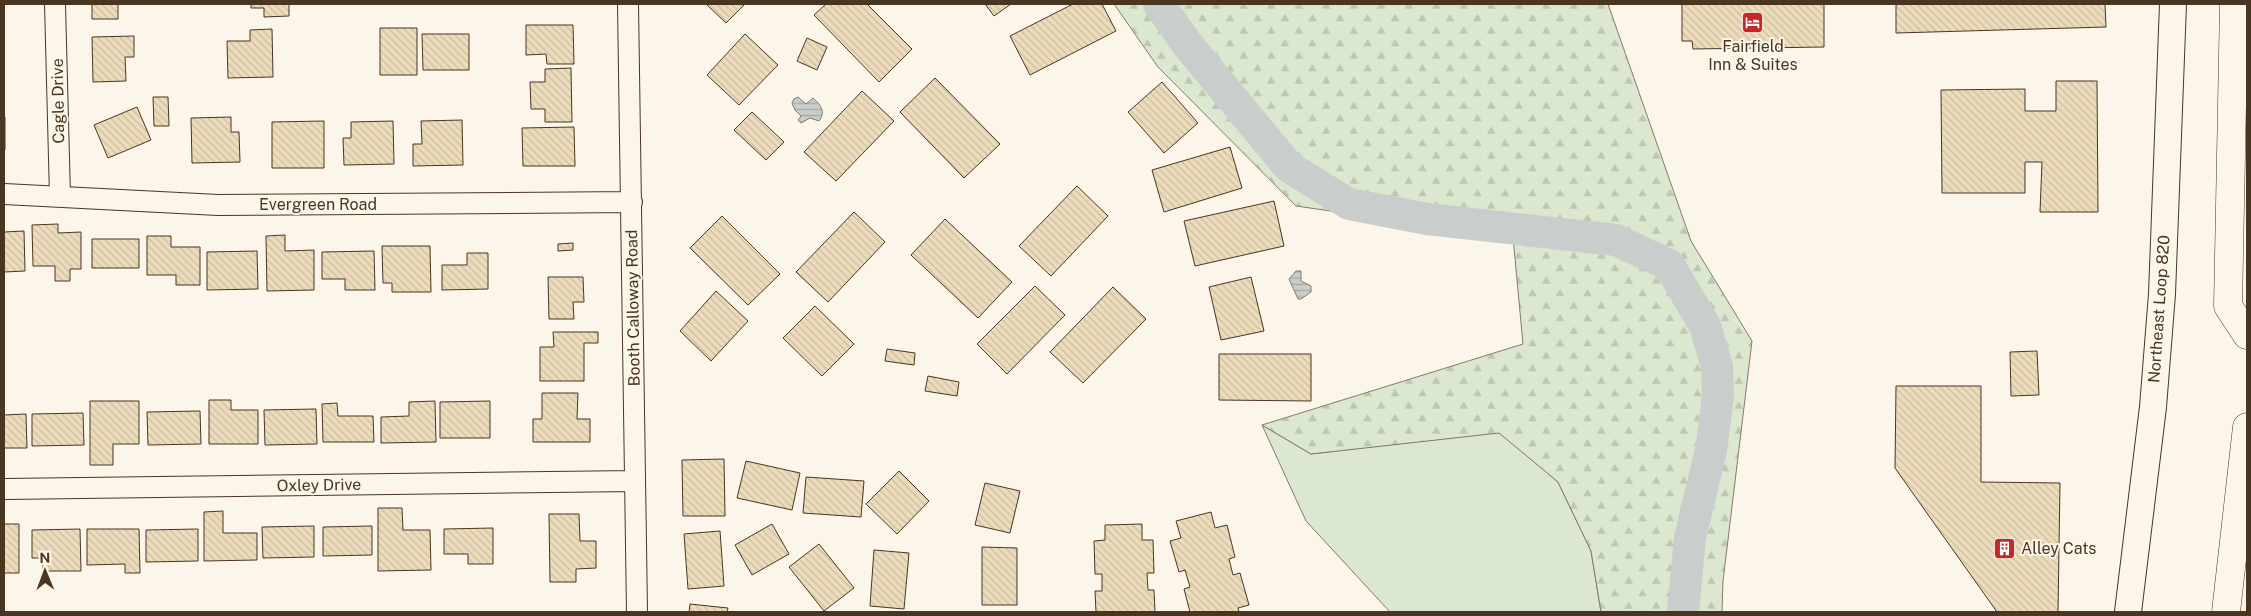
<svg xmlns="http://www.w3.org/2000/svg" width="2251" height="616" viewBox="0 0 2251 616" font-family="'Public Sans',sans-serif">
  <defs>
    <pattern id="forest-firs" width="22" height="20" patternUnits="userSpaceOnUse" patternTransform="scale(1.25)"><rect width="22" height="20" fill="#dce7d0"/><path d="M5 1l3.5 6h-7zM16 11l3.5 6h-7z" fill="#bec7b2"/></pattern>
    <pattern id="water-rules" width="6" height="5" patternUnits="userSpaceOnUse" patternTransform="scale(1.25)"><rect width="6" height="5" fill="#c9cecd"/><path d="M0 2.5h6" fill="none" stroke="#a5a8a6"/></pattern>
    <pattern id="building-back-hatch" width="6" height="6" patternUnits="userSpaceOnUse" patternTransform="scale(1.25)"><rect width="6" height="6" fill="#ecdcbc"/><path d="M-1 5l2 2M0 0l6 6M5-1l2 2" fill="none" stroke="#ccbda1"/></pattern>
  </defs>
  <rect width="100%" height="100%" fill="#fbf6e9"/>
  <!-- grass -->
  <path fill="#dce7d0" stroke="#887966" d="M 1262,425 L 1311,454 L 1499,432 L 1558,482 L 1591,551 L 1601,612 L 1390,612 L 1306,521 Z"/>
  <!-- forest -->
  <path fill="url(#forest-firs)" stroke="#887966" d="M 1114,4 L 1608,4 L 1691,241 L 1752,341 L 1723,581 L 1722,612 L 1601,612 L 1591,551 L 1558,482 L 1499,433 L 1311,454 L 1262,425 L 1523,344 L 1513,237 L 1296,206 L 1158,67 Z"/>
  <!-- water -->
  <path fill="url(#water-rules)" stroke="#887966" d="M 798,97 L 806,104 L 813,98 C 821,105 826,112 819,121 L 810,118 L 801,123 L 798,120 L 801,116 L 795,110 L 792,103 L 794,99 Z
    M 1296,271 L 1301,271 L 1301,281 L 1311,286 L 1311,292 L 1301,299 L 1298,299 L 1289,279 Z"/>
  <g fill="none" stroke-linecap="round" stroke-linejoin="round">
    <!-- river -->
    <path stroke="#c9cecd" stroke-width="32" d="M 1159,4 L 1187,44 L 1289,167 L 1349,204 L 1427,219 L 1616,240 L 1669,265 L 1705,326 L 1717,366 L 1718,397 L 1711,450 L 1690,538 L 1683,612"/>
  </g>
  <!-- building -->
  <path fill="url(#building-back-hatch)" stroke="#4a3520" d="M 92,4 L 118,4 L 118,19 L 92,19 Z
    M 251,4 L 289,4 L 289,16 L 264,17 L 264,8 L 251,8 Z
    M 706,4 L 745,4 L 726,23 Z
    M 826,4 L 867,4 L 912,49 L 879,82 L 814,15 Z
    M 985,4 L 1011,4 L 994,16 Z
    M 1073,4 L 1102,4 L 1116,31 L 1030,75 L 1010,36 Z
    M 1682,4 L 1824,4 L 1824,47 L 1693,49 L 1692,41 L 1682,41 Z
    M 1896,4 L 2105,4 L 2106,27 L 1896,33 Z
    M 526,25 L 573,25 L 574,64 L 547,64 L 546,54 L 526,55 Z
    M 380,28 L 417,28 L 417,75 L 380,75 Z
    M 272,29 L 273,77 L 228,78 L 227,41 L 250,41 L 250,30 Z
    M 422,34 L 469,34 L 469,70 L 423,70 Z
    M 745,34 L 778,65 L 739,105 L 707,75 Z
    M 134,36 L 134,57 L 125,57 L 126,81 L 93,82 L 92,37 Z
    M 807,38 L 827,47 L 817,70 L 797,61 Z
    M 571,68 L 572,122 L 545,122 L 545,109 L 531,109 L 530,82 L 545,82 L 545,69 Z
    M 935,78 L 1000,144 L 964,178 L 900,112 Z
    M 2056,81 L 2097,81 L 2098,212 L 2040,212 L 2042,162 L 2025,162 L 2025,193 L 1942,193 L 1941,90 L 2025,89 L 2025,111 L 2056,111 Z
    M 1162,82 L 1198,123 L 1164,153 L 1128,112 Z
    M 862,91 L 894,121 L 836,181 L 804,152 Z
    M 153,97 L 168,97 L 169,126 L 154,126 Z
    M 137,107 L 151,140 L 108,158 L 94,125 Z
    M 752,112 L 784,142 L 766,160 L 734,130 Z
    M 4,117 L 5,117 L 5,150 L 4,150 Z
    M 231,117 L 231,132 L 239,132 L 240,162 L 192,163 L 191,118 Z
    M 462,120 L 463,165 L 413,166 L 413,144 L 422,144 L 421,121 Z
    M 324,121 L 324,168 L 272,168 L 272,122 Z
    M 393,121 L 394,164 L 344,165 L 343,138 L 351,138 L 351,122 Z
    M 574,127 L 575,166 L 523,166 L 522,128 Z
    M 1230,147 L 1242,188 L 1164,212 L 1152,170 Z
    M 1077,186 L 1108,216 L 1051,276 L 1019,246 Z
    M 1274,201 L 1284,246 L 1195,266 L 1184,221 Z
    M 854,212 L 885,242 L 828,302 L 796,272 Z
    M 722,216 L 780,274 L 748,305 L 690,248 Z
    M 945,219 L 1012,282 L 978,318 L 911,255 Z
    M 58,224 L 58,233 L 81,232 L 81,269 L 70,269 L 70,281 L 55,281 L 55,266 L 33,266 L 32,225 Z
    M 24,231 L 25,271 L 4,272 L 4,232 Z
    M 285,235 L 285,251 L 314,250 L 314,290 L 267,291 L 266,236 Z
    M 147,236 L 171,236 L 171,247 L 200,247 L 200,285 L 176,285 L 176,275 L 147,275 Z
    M 92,239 L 139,239 L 139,268 L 92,268 Z
    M 573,243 L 573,250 L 558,251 L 558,244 Z
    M 382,246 L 430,246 L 431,292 L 392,292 L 392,283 L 383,283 Z
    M 257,251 L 258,289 L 207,290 L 207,252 Z
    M 374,251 L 375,290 L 345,290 L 345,279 L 322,279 L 322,252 Z
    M 467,253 L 488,253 L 488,289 L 442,290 L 442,265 L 467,265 Z
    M 548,277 L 583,277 L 584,302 L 573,302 L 574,319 L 549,319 Z
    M 1251,277 L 1264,331 L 1221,340 L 1209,287 Z
    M 1035,286 L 1065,315 L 1007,374 L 977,344 Z
    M 1113,287 L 1146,319 L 1083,383 L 1050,352 Z
    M 716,291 L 748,321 L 711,361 L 680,331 Z
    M 815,306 L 854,344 L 822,376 L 783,338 Z
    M 553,332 L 598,332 L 598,343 L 584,343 L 584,381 L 540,381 L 540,347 L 554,347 Z
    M 887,349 L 915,353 L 914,365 L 885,361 Z
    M 2037,351 L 2039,395 L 2011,396 L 2010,352 Z
    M 1219,354 L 1311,354 L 1311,401 L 1219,400 Z
    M 928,376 L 959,382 L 957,396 L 925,391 Z
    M 1896,386 L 1981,386 L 1981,482 L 2060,483 L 2058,612 L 1997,612 L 1895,468 Z
    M 542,393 L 578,393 L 577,419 L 590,419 L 590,442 L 533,442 L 533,419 L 542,419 Z
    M 209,400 L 231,400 L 231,410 L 258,410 L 258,444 L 209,444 Z
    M 90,401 L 139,401 L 139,444 L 113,444 L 113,465 L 90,465 Z
    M 435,401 L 436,442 L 381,443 L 381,417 L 409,416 L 409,402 Z
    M 490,401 L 490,438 L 440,438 L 440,402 Z
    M 337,403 L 338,416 L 373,416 L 374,442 L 323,442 L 322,404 Z
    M 316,409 L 317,444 L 265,445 L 264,410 Z
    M 200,411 L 201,444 L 148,445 L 147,412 Z
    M 83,413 L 84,445 L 32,446 L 32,414 Z
    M 26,414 L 27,448 L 4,448 L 4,415 Z
    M 724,459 L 725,516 L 683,516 L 682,460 Z
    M 746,461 L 800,473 L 792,510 L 737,498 Z
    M 899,471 L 929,501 L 897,534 L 866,504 Z
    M 806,477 L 864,481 L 861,517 L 803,513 Z
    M 985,483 L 1020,491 L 1010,533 L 975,525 Z
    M 378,508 L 402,508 L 403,530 L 430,530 L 431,570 L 378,571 Z
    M 223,511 L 223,533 L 257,533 L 257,560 L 204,561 L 204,512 Z
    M 1211,512 L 1215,528 L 1227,525 L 1235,557 L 1229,559 L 1233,575 L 1240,573 L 1249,605 L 1238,608 L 1239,612 L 1190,612 L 1184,589 L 1190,587 L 1185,570 L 1179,572 L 1170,541 L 1181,538 L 1176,521 Z
    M 549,514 L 579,514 L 580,541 L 596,541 L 596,568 L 576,569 L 576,582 L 550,582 Z
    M 4,524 L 19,524 L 19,573 L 4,573 Z
    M 772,524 L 789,554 L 752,575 L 735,545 Z
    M 1142,524 L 1142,540 L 1153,540 L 1154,573 L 1147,573 L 1148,590 L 1154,590 L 1155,612 L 1096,612 L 1095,591 L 1102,591 L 1102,574 L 1095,574 L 1094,541 L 1105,540 L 1105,525 Z
    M 314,526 L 314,557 L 263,558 L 262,527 Z
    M 372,526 L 372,555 L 323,556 L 323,527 Z
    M 493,528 L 493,564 L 468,564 L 468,554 L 444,554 L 444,529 Z
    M 80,529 L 81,571 L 43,571 L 43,558 L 32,558 L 32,530 Z
    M 87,529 L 139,529 L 140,573 L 125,573 L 125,564 L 87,565 Z
    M 198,529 L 198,561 L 146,562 L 146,530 Z
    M 720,531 L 724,586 L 688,589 L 684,534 Z
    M 819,544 L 854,588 L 824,611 L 789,567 Z
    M 982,547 L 1017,548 L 1017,605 L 982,605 Z
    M 874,550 L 909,553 L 904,609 L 870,606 Z
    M 690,604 L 728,608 L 727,612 L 689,612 Z"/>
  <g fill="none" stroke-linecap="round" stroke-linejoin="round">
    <defs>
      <path id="minor" d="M 55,4 L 60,197
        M 628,4 L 637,612
        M 4,194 L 218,205 L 632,202
        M 4,489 L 635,481"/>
      <path id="major" d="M 2128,612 L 2153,407 L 2162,294 L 2173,4"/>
      <path id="highway" d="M 2234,4 L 2228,306 L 2247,335
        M 2226,612 L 2247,427"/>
    </defs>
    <!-- minor casing -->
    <use href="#minor" stroke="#4a3520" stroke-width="22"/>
    <!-- major casing -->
    <use href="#major" stroke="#4a3520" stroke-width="28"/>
    <!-- highway casing -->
    <use href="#highway" stroke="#4a3520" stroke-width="29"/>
    <!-- minor -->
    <use href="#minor" stroke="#fbf6e9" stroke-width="20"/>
    <!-- major -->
    <use href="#major" stroke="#fbf6e9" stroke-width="26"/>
    <!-- highway -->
    <use href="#highway" stroke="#fbf6e9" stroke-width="28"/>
  </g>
  <!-- icons -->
  <defs>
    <symbol id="hotel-square" viewBox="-11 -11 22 22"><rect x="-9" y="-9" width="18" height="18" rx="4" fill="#c62828" stroke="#fbf6e9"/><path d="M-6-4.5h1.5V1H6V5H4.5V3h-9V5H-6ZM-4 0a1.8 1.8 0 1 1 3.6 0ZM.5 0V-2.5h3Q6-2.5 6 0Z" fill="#fff"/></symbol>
    <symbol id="building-square" viewBox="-11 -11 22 22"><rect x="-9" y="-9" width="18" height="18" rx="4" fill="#c62828" stroke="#fbf6e9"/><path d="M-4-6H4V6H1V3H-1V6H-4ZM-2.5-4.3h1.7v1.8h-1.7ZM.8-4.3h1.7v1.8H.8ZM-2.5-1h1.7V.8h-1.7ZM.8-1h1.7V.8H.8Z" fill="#fff"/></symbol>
  </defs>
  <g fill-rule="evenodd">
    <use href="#hotel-square" x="1740" y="10" width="25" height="25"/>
    <use href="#building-square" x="1992" y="536" width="25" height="25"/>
  </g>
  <g text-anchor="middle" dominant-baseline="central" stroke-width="4" stroke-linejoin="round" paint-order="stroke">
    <!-- poi labels -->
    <g font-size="16" fill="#4a3520" stroke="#fbf6e9">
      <text x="1753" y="46">Fairfield<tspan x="1753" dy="18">Inn &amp; Suites</tspan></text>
      <text x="2021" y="548" text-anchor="start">Alley Cats</text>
    </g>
    <!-- street labels -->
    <g font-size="16" fill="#4a3520" stroke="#fbf6e9">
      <text transform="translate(58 101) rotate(-91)">Cagle Drive</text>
      <text x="318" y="204">Evergreen Road</text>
      <text transform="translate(633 308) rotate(-91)">Booth Calloway Road</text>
      <text transform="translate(2159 309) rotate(-86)">Northeast Loop 820</text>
      <text transform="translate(319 485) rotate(-1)">Oxley Drive</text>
    </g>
  </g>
  <!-- border -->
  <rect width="2251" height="616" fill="none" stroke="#4a3520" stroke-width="10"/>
  <!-- north arrow -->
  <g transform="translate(45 571) rotate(359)" stroke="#fbf6e9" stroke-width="4" paint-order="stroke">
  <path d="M0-4L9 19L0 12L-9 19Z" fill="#4a3520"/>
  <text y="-8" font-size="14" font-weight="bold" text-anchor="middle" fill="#4a3520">N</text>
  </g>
</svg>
